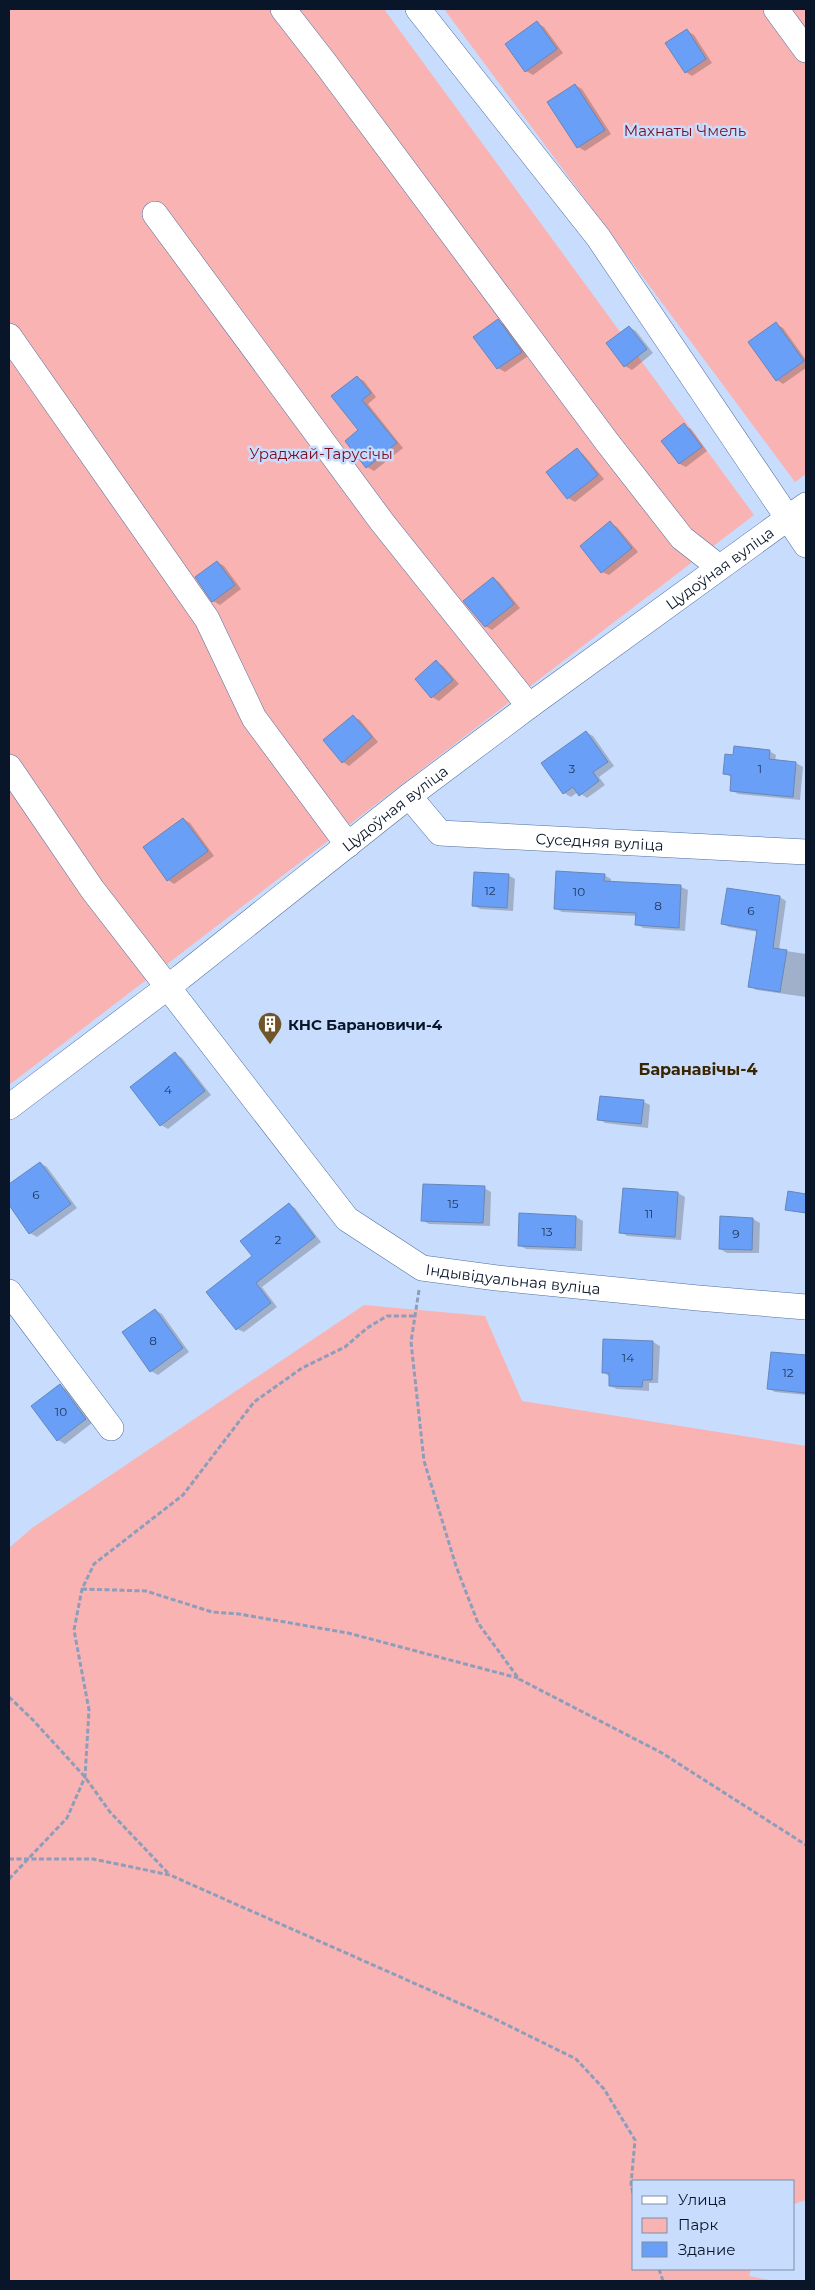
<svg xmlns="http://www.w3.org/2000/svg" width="815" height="2290" viewBox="0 0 815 2290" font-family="Montserrat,sans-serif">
  <rect width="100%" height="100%" fill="#c8ddfe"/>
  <!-- green -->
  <path fill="#f9b3b2" d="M 9,9 L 384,9 L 754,515 L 9,1085 Z
    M 444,9 L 806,9 L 806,474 L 795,482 Z
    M 364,1305 L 485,1316 L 522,1401 L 806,1446 L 806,2200 L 794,2204 L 794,2181 L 634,2181 L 634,2269 L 751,2269 L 749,2276 L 775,2281 L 9,2281 L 9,1548 L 32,1528 Z"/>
  <!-- shadow -->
  <path fill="#0003" d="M 537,23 L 544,27 L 563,53 L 533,75 L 526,71 Z
    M 687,31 L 694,35 L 712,63 L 692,76 L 686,72 Z
    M 575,85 L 582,89 L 611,134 L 585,151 L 578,147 Z
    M 498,321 L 505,325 L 528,356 L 505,372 L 498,368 Z
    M 776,324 L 783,328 L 806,360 L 806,368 L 783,384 L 777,380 Z
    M 629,327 L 636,331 L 653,353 L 632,370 L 625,366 Z
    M 357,377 L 364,381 L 376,397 L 368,404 L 403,448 L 374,471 L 367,467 L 360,430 Z
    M 684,425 L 691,429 L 707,451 L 686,467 L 680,464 Z
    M 577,450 L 583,454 L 604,479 L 575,502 L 568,498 L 548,473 Z
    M 610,523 L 617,527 L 638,552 L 609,575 L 602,572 Z
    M 217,562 L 224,566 L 241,589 L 220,605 L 213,601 Z
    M 493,578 L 499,582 L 520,608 L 492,630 L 485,626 Z
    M 436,662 L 443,666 L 459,684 L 439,701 L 432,697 L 417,679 Z
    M 353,717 L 360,720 L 378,742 L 349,766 L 343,762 Z
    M 586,732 L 593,736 L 614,766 L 599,777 L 605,785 L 587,798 L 578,792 L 571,797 L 564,793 Z
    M 769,751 L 776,755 L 775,761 L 796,763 L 803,767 L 800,800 L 738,794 L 731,790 L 732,778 L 725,773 L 734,756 Z
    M 183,819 L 190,823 L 214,856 L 174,884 L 168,880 Z
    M 508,875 L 515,879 L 513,911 L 480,909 L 473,905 Z
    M 604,875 L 611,879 L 611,882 L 681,887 L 688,890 L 685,931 L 643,928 L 637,924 L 637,916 L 562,912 L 555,908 Z
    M 780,897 L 786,901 L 779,950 L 806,954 L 806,997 L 756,990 L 749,986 L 758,932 L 729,927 L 723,924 Z
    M 175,1054 L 182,1058 L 211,1095 L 168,1129 L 161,1125 Z
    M 644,1102 L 650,1105 L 648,1128 L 605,1123 L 599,1119 Z
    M 40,1163 L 47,1167 L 77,1208 L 37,1237 L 30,1233 L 9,1203 L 9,1186 Z
    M 484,1188 L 491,1192 L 490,1226 L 429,1224 L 422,1220 Z
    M 678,1193 L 685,1197 L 681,1240 L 627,1236 L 621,1232 Z
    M 289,1204 L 295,1208 L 321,1242 L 262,1287 L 277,1307 L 244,1332 L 237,1329 L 254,1256 Z
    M 520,1215 L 576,1217 L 583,1221 L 582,1251 L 526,1249 L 519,1245 Z
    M 753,1219 L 760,1223 L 759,1253 L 727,1253 L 720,1249 Z
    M 155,1310 L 162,1314 L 189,1352 L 158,1375 L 151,1371 Z
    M 653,1342 L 660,1346 L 658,1383 L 649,1383 L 649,1391 L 617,1389 L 610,1386 L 610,1377 L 603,1372 Z
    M 772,1353 L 806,1357 L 806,1395 L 775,1392 L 768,1388 Z
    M 60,1386 L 67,1390 L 92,1423 L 65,1444 L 58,1440 Z"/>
  <!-- building -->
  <path fill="#699ff7" stroke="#6787b9" d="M 537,21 L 557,49 L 525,72 L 505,44 Z
    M 687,29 L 706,59 L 685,73 L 665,43 Z
    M 575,84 L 605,130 L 577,148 L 547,102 Z
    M 498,319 L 522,352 L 497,369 L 473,337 Z
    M 776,322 L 804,361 L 776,381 L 748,342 Z
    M 629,326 L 647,349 L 624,367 L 606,343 Z
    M 357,376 L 371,393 L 362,400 L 397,443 L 366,468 L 345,441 L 358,430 L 331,396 Z
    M 684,423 L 702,447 L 679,464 L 661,441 Z
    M 577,448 L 598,475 L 567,499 L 546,472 Z
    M 610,521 L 632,548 L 601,573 L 580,546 Z
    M 217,561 L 235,585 L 212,602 L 195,577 Z
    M 493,577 L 514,604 L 485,627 L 463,601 Z
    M 436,660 L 453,680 L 431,698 L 415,679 Z
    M 353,715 L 372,737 L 342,763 L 323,740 Z
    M 586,731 L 608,762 L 593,772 L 599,781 L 579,796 L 573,787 L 563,794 L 541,763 Z
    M 734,746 L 770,750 L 769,759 L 796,762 L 793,797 L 730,791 L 731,775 L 723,774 L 725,754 L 733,755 Z
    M 183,818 L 208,851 L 167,881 L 143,847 Z
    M 556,871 L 605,874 L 604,881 L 681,885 L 679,928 L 635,925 L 636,913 L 554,909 Z
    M 474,872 L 509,874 L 507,908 L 472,906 Z
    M 727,888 L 780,896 L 773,948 L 787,950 L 780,992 L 748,987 L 757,930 L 721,924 Z
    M 175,1052 L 205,1091 L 160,1126 L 130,1087 Z
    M 600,1096 L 644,1100 L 641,1124 L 597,1120 Z
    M 40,1162 L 71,1204 L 29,1234 L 9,1205 L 9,1184 Z
    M 423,1184 L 485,1186 L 483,1223 L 421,1221 Z
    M 623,1188 L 678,1192 L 675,1237 L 619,1233 Z
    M 788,1191 L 806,1194 L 806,1213 L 785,1210 Z
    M 289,1203 L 315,1237 L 256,1283 L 271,1303 L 236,1330 L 206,1292 L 252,1256 L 240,1241 Z
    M 519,1213 L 576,1216 L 575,1248 L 518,1246 Z
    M 720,1216 L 753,1218 L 752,1250 L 719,1249 Z
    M 155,1309 L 183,1348 L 150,1372 L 122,1332 Z
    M 603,1339 L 653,1341 L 652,1380 L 643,1380 L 642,1387 L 609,1386 L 609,1373 L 602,1373 Z
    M 771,1352 L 806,1355 L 806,1393 L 767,1389 Z
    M 60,1384 L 86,1419 L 57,1441 L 31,1406 Z"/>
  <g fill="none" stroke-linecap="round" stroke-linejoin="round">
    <defs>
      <g id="minor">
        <path d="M 283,9 L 325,63 L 607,442 L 682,538 L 719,567"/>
        <path d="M 418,9 L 598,237 L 806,545"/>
        <path d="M 776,9 L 806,50"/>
        <path d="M 155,214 L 382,522 L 529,706"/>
        <path d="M 9,336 L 207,619 L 254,718 L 348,845"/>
        <path id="s1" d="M 9,767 L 92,889 L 347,1219 L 422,1268 L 497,1278 L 698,1298 L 806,1307"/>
        <path id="s2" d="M 409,796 L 440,833 L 806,852"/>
        <path id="s3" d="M 9,1107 L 181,977 L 409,796 L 529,706 L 806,505"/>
        <path d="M 9,1292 L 111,1428"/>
      </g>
    </defs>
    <!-- minor casing -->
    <use href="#minor" stroke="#506e9f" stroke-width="26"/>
    <!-- path -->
    <path stroke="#8c9ebb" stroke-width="3" stroke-dasharray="5 2.5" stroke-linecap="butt" d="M 419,1290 L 411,1342 L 424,1461 L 456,1566 L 478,1623 L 519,1679 L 662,1753 L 806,1845
      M 82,1589 L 146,1591 L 212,1612 L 239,1614 L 348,1633 L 518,1678
      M 9,1697 L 32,1719 L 85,1777 L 110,1812 L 169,1874
      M 9,1859 L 93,1859 L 170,1875 L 495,2019 L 576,2059 L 604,2089 L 635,2140 L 631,2184 L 634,2199
      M 9,1879 L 67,1818 L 85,1777 L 89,1710 L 74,1630 L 82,1589 L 94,1564 L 183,1495 L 254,1402 L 302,1368 L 345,1347 L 367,1328 L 387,1316 L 415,1316
      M 659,2269 L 663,2281"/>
    <!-- minor -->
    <use href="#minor" stroke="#fff" stroke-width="25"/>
  </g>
  <!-- icons -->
  <defs>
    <symbol id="building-pin" viewBox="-11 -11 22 30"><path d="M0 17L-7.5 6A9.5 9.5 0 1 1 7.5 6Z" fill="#6f5527" stroke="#c8ddfe"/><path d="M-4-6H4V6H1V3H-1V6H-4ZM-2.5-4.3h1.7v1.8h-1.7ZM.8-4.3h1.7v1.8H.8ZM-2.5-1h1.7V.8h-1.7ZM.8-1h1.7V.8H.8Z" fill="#fff"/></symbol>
  </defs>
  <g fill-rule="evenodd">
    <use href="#building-pin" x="256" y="1010" width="28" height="38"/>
  </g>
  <g text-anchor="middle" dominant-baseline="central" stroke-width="5" stroke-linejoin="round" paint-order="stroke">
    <!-- number labels -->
    <g font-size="12" fill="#21385c">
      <text x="572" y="768">3</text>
      <text x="760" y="768">1</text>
      <text x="490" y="890">12</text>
      <text x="579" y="891">10</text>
      <text x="658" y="905">8</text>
      <text x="751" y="910">6</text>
      <text x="168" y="1089">4</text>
      <text x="36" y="1194">6</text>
      <text x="453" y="1203">15</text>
      <text x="649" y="1213">11</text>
      <text x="547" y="1231">13</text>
      <text x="736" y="1233">9</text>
      <text x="278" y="1239">2</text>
      <text x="153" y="1340">8</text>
      <text x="628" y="1357">14</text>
      <text x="788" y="1372">12</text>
      <text x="61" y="1411">10</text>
    </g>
    <!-- park labels -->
    <g font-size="15" fill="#770c1e" stroke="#c8ddfe">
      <text x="685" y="130">Махнаты Чмель</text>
      <text x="321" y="453">Ураджай-Тарусічы</text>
    </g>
    <!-- street labels -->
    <g font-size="15" fill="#091528" stroke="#c8ddfe">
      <text stroke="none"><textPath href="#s3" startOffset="892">Цудоўная вуліца</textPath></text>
      <text stroke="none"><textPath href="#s3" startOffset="488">Цудоўная вуліца</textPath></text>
      <text stroke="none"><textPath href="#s2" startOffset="208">Суседняя вуліца</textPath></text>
      <text stroke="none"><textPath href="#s1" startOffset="746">Індывідуальная вуліца</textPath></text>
    </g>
    <!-- poi labels -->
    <g font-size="15" font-weight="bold" fill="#091528" stroke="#c8ddfe" text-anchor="start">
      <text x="288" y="1024">КНС Барановичи-4</text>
    </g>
    <!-- neighbourhood labels -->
    <g font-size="16" font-weight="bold" fill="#392600" stroke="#c8ddfe">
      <text x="698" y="1069">Баранавічы-4</text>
    </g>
  </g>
  <!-- border -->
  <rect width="815" height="2290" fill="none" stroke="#091528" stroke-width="20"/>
  <!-- legend -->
  <rect x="632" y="2180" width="162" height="90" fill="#c8ddfe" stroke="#7c8da8"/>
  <rect x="642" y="2196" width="25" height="8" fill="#ffffff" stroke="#7c8da8"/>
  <text x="678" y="2205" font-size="15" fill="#091528">Улица</text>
  <rect x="642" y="2218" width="25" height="15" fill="#f9b3b2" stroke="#7c8da8"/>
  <text x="678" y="2230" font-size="15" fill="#091528">Парк</text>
  <rect x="642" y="2242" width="25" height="15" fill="#699ff7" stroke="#7c8da8"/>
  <text x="678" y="2255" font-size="15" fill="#091528">Здание</text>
</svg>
